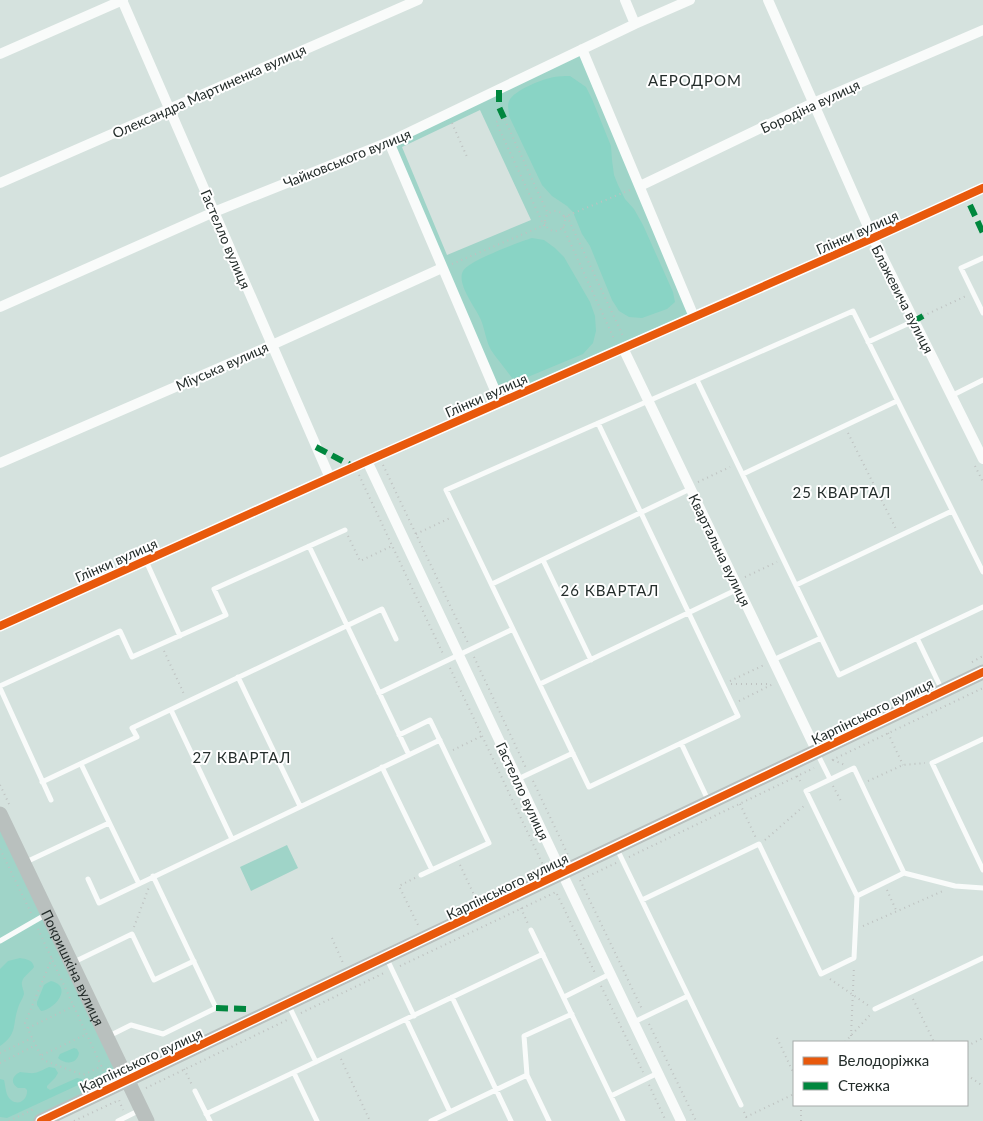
<svg xmlns="http://www.w3.org/2000/svg" width="983" height="1121" viewBox="0 0 983 1121" font-family="Lato,sans-serif">
  <rect width="100%" height="100%" fill="#d5e2de"/>
  <!-- green -->
  <path fill="#9fd4c8" fill-rule="evenodd" d="M 580,54 L 690,315 L 502,398 L 393,144 ZM 480,110 L 531,220 L 447,255 L 402,147 Z
    M 0,814 L 128,1081 L 41,1121 L 0,1121 Z
    M 287,845 L 298,868 L 251,891 L 240,867 Z"/>
  <!-- forest -->
  <path fill="#89d4c5" d="M 570,76 L 586,87 L 592,99 L 611,146 L 612,160 L 614,175 L 618,185 L 625,199 L 634,209 L 643,225 L 673,292 L 675,302 L 667,309 L 642,318 L 629,317 L 619,311 L 612,300 L 590,246 L 582,234 L 573,212 L 567,206 L 552,196 L 542,185 L 509,116 C 509,111 507,106 509,101 C 514,90 543,79 554,77 C 559,76 565,76 570,76 Z
    M 532,238 L 544,240 L 555,248 L 564,257 L 590,302 L 595,316 L 596,331 L 593,343 L 583,354 L 523,379 L 512,378 C 505,368 497,359 491,350 C 486,341 485,330 481,320 C 476,308 456,284 463,271 C 468,261 519,242 532,238 Z
    M 20,958 C 26,959 33,960 34,967 C 31,972 23,976 22,982 C 21,986 24,990 24,994 C 23,999 19,1003 18,1008 C 12,1025 18,1034 0,1046 L 0,969 L 8,961 Z
    M 51,981 C 73,986 56,1009 41,1011 L 37,1005 L 37,1002 L 44,985 L 47,983 Z
    M 74,1048 L 77,1049 L 79,1053 C 77,1064 66,1065 58,1058 L 60,1054 Z
    M 49,1067 L 55,1068 L 58,1073 L 55,1078 L 47,1086 L 47,1088 L 50,1090 L 77,1078 L 82,1079 L 83,1083 L 76,1086 L 7,1118 L 0,1117 L 0,1079 L 4,1080 C 6,1087 5,1095 11,1100 C 20,1107 28,1098 27,1090 L 25,1088 L 18,1088 C 10,1083 12,1076 20,1072 C 36,1074 34,1074 49,1067 Z"/>
  <g fill="none" stroke-linecap="round" stroke-linejoin="round">
    <!-- path -->
    <path stroke="#bec2c1" stroke-width="2" stroke-dasharray="1 4" stroke-linecap="butt" d="M 452,123 L 467,157
      M545 221a10 10 0 1 1 20 0a10 10 0 1 1-20 0Z
      M 567,216 L 623,336
      M 564,217 L 630,190
      M 544,226 L 496,122 L 504,118 L 548,214
      M 563,227 L 615,341
      M 452,264 L 547,224
      M 923,316 L 966,296
      M 848,433 L 896,529
      M 383,465 L 468,643
      M 975,466 L 983,482
      M 359,475 L 443,654
      M 698,482 L 730,467
      M 416,534 L 450,518
      M 348,536 L 360,561 L 392,546
      M 745,577 L 777,562
      M 164,651 L 184,694
      M 474,657 L 526,768
      M 972,662 L 983,656
      M 450,668 L 544,867
      M 730,681 L 764,665
      M 731,684 L 771,684
      M 739,701 L 773,684
      M 888,733 L 903,765
      M 453,750 L 482,736
      M 832,760 L 983,688
      M 833,760 L 845,765
      M 797,776 L 802,784
      M 533,781 L 568,855
      M 868,781 L 903,765 L 925,763
      M 0,785 L 10,806
      M 833,786 L 842,803
      M 740,804 L 756,838
      M 765,840 L 805,805
      M 0,849 L 32,915
      M 629,857 L 814,768
      M 616,863 L 580,880 L 642,1009
      M 460,865 L 476,899
      M 415,878 L 399,886 L 419,927
      M 887,890 L 896,910
      M 521,908 L 528,924
      M 863,926 L 943,891
      M 134,927 L 149,887
      M 38,929 L 106,1076
      M 332,938 L 343,963
      M 52,958 L 25,1023 L 43,1060 L 83,1075 L 102,1066
      M 400,966 L 556,892 L 595,973
      M 830,979 L 869,1006
      M 601,986 L 643,1072
      M 913,999 L 934,1042
      M 301,1013 L 384,973
      M 649,1024 L 696,1121
      M 28,1028 L 74,1006
      M 851,1036 L 854,966
      M 777,1038 L 794,1074
      M 845,1042 L 870,1015
      M 967,1046 L 983,1038
      M 0,1053 L 32,1038
      M 42,1055 L 87,1034
      M 341,1059 L 370,1121
      M 0,1063 L 36,1045
      M 184,1069 L 192,1085
      M 967,1075 L 983,1086
      M 649,1085 L 666,1121
      M 146,1088 L 287,1020
      M 744,1112 L 748,1121
      M 746,1117 L 794,1094
      M 9,1121 L 34,1109
      M 74,1121 L 119,1100 L 123,1110
      M 801,1121 L 801,1105"/>
    <!-- lane -->
    <path stroke="#f9fbfa" stroke-width="5" d="M 983,258 L 961,268 L 983,313
      M 868,342 L 914,321
      M 697,380 L 839,675 L 983,607
      M 951,396 L 983,380
      M 598,423 L 738,716 L 589,787 L 446,490 L 853,311 L 983,572
      M 743,474 L 897,401
      M 309,546 L 409,755
      M 543,560 L 591,660
      M 146,561 L 180,636
      M 492,584 L 690,489
      M 796,585 L 952,511
      M 917,638 L 942,690
      M 773,660 L 821,638
      M 238,677 L 300,806
      M 540,684 L 738,589
      M 0,686 L 120,631 L 132,657 L 226,615 L 214,589 L 345,530
      M 0,688 L 51,800
      M 379,693 L 513,629
      M 171,710 L 232,839
      M 399,735 L 430,720 L 489,843 L 421,875
      M 983,739 L 932,763 L 983,870
      M 681,743 L 709,802
      M 817,753 L 830,779
      M 81,764 L 139,884
      M 382,767 L 432,870
      M 518,779 L 573,753
      M 42,782 L 137,737 L 132,728 L 382,609 L 396,639
      M 617,849 L 741,1105
      M 26,862 L 109,823
      M 88,879 L 99,903 L 440,740
      M 857,896 L 904,873 L 955,886 L 983,888
      M 642,900 L 759,844 L 821,974 L 854,958 L 857,896 L 806,791 L 854,768 L 904,873
      M 531,930 L 623,1121
      M 0,941 L 45,915
      M 386,957 L 414,1016
      M 74,962 L 132,934 L 154,980 L 194,961
      M 452,997 L 511,1121
      M 564,997 L 610,974
      M 288,1004 L 316,1062
      M 875,1009 L 983,958
      M 406,1019 L 450,1112
      M 634,1022 L 688,996
      M 107,1037 L 131,1025 L 163,1034 L 216,1008 L 153,876
      M 294,1073 L 317,1121
      M 195,1091 L 210,1121
      M 611,1096 L 658,1073
      M 206,1114 L 543,954
      M 118,1121 L 140,1110
      M 431,1121 L 527,1075
      M 549,1121 L 527,1075 L 524,1036 L 572,1014"/>
    <!-- street -->
    <path stroke="#f9fbfa" stroke-width="10" d="M 122,0 L 330,478
      M 625,0 L 635,24
      M 768,0 L 873,238 L 983,459
      M 582,49 L 694,317
      M 0,54 L 123,0
      M 389,142 L 500,402
      M 0,183 L 418,0
      M 640,186 L 813,103 L 983,30
      M 0,307 L 214,212 L 389,142 L 635,24 L 690,0
      M 623,348 L 817,752
      M 367,461 L 562,873 L 681,1121
      M 0,463 L 272,345 L 442,268
      M 0,626 L 367,461 L 873,238 L 983,188"/>
    <!-- secondary -->
    <g stroke="#b9c0be" stroke-width="15">
      <path id="s1" d="M 0,814 L 147,1121"/>
      <path d="M 41,1121 L 983,672"/>
    </g>
    <!-- quiet -->
    <path stroke="#00873e" stroke-width="6" stroke-dasharray="12 6" stroke-linecap="butt" d="M 499,90 L 499,107 L 504,118
      M 970,205 L 983,233
      M 914,321 L 923,316
      M 316,447 L 354,467
      M 216,1008 L 246,1009"/>
    <defs>
      <path id="cycleway" d="M 0,626 L 367,461 L 873,238 L 983,188
        M 41,1121 L 983,672"/>
    </defs>
    <!-- cycleway casing -->
    <use href="#cycleway" stroke="#fff" stroke-width="11"/>
    <!-- cycleway -->
    <use href="#cycleway" stroke="#e8590c" stroke-width="8"/>
  </g>
  <g text-anchor="middle" dominant-baseline="central" stroke-width="4" stroke-linejoin="round" paint-order="stroke">
    <!-- street labels -->
    <g font-size="14" fill="#242d2b" stroke="#fff">
      <text transform="translate(209 91) rotate(-24)">Олександра Мартиненка вулиця</text>
      <text transform="translate(810 106) rotate(-25)">Бородіна вулиця</text>
      <text transform="translate(347 158) rotate(-22)">Чайковського вулиця</text>
      <text transform="translate(857 232) rotate(-24)">Глінки вулиця</text>
      <text transform="translate(226 239) rotate(67)">Гастелло вулиця</text>
      <text transform="translate(903 299) rotate(63)">Блажевича вулиця</text>
      <text transform="translate(222 366) rotate(-24)">Міуська вулиця</text>
      <text transform="translate(486 395) rotate(-24)">Глінки вулиця</text>
      <text transform="translate(720 550) rotate(64)">Квартальна вулиця</text>
      <text transform="translate(116 560) rotate(-24)">Глінки вулиця</text>
      <text transform="translate(872 711) rotate(-26)">Карпінського вулиця</text>
      <text transform="translate(523 791) rotate(65)">Гастелло вулиця</text>
      <text transform="translate(507 886) rotate(-26)">Карпінського вулиця</text>
      <text stroke="none"><textPath href="#s1" startOffset="170">Покришкіна вулиця</textPath></text>
      <text transform="translate(141 1060) rotate(-25)">Карпінського вулиця</text>
    </g>
    <!-- neighbourhood labels -->
    <g font-size="15" letter-spacing="1" fill="#242d2b" stroke="#fff">
      <text x="695" y="80">АЕРОДРОМ</text>
      <text x="842" y="492">25 КВАРТАЛ</text>
      <text x="610" y="590">26 КВАРТАЛ</text>
      <text x="242" y="757">27 КВАРТАЛ</text>
    </g>
  </g>
  <!-- legend -->
  <rect x="793" y="1041" width="175" height="65" fill="#ffffff" stroke="#a7abaa"/>
  <rect x="803" y="1057" width="25" height="8" fill="#e8590c" stroke="#a7abaa"/>
  <text x="838" y="1066" font-size="15" fill="#242d2b">Велодоріжка</text>
  <rect x="803" y="1082" width="25" height="8" fill="#00873e" stroke="#a7abaa"/>
  <text x="838" y="1091" font-size="15" fill="#242d2b">Стежка</text>
</svg>
